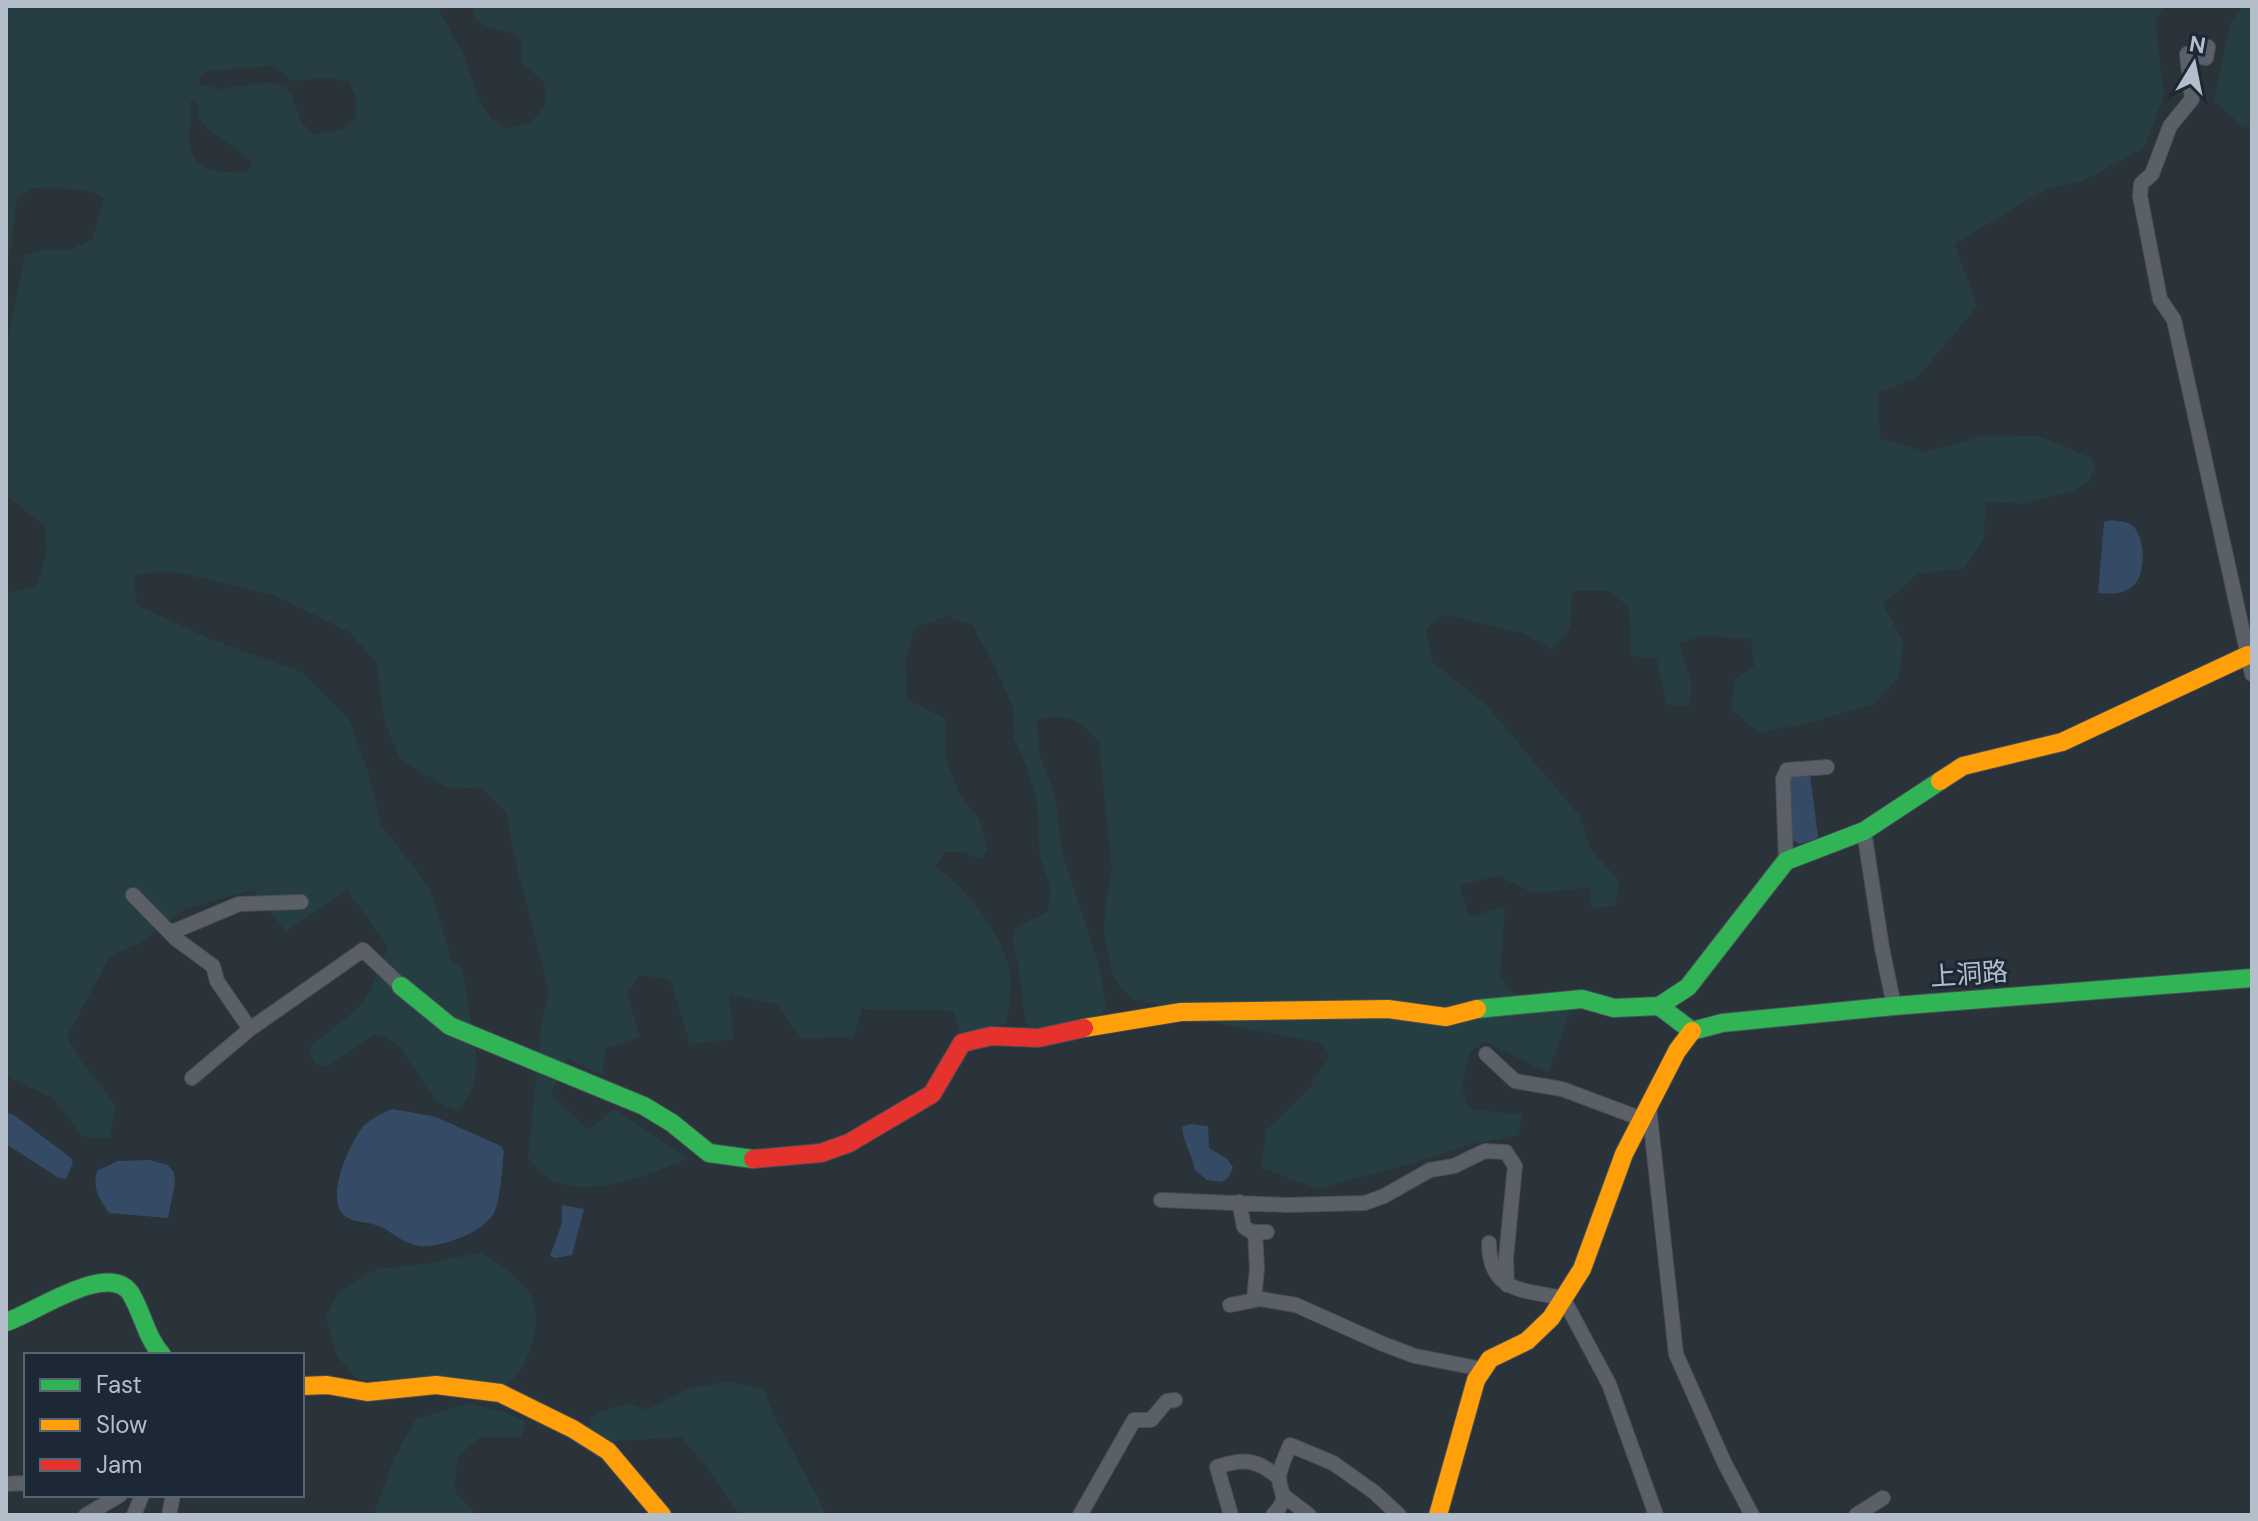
<svg xmlns="http://www.w3.org/2000/svg" width="2258" height="1521" viewBox="0 0 2258 1521" font-family="'DM Sans','Noto Sans SC',sans-serif">
  <rect width="100%" height="100%" fill="#2a323a"/>
  <!-- green -->
  <path fill="#263e41" fill-rule="evenodd" d="M 6,6 L 437,6 L 463,54 L 479,99 L 491,119 L 507,129 L 531,122 L 544,106 L 546,89 L 542,80 L 522,64 L 521,42 L 516,34 L 490,28 L 474,19 L 473,6 L 2164,6 L 2155,21 L 2164,96 L 2144,148 L 2083,181 L 2046,189 L 1955,244 L 1977,307 L 1917,378 L 1878,392 L 1880,438 L 1926,452 L 1985,435 L 2039,436 L 2091,458 L 2095,468 L 2089,481 L 2075,490 L 2026,504 L 1986,502 L 1984,538 L 1965,568 L 1918,574 L 1883,604 L 1903,641 L 1899,677 L 1874,704 L 1809,723 L 1759,733 L 1731,709 L 1735,680 L 1754,666 L 1751,639 L 1702,636 L 1679,643 L 1692,686 L 1688,706 L 1667,705 L 1656,658 L 1631,656 L 1629,607 L 1608,591 L 1572,591 L 1570,627 L 1553,650 L 1522,633 L 1445,615 L 1426,628 L 1432,661 L 1487,706 L 1579,815 L 1592,851 L 1619,880 L 1616,905 L 1592,909 L 1589,888 L 1533,893 L 1498,876 L 1459,885 L 1470,917 L 1505,906 L 1500,977 L 1517,998 L 1558,993 L 1570,1013 L 1548,1073 L 1486,1042 L 1470,1052 L 1462,1087 L 1469,1109 L 1522,1115 L 1519,1135 L 1467,1145 L 1406,1165 L 1318,1189 L 1261,1168 L 1266,1130 L 1308,1090 L 1330,1056 L 1322,1044 C 1285,1034 1247,1031 1210,1021 C 1183,1013 1158,1003 1131,999 L 1114,979 L 1104,934 L 1105,906 L 1112,871 L 1099,744 C 1087,722 1061,711 1037,721 L 1039,753 L 1055,796 L 1062,852 L 1100,968 L 1106,1008 L 1099,1018 L 1049,1025 L 1031,1031 L 1025,1020 L 1018,962 L 1012,942 L 1016,927 L 1048,912 L 1051,887 L 1040,858 L 1037,801 L 1027,768 L 1014,738 L 1013,707 L 992,661 L 972,625 L 948,616 L 915,628 L 906,658 L 907,699 L 945,719 L 945,758 L 960,795 L 979,819 L 988,849 L 982,859 L 961,852 L 945,852 L 936,866 C 969,893 1002,930 1010,974 C 1013,989 1008,1009 1006,1024 L 959,1033 L 954,1011 L 862,1009 L 854,1037 L 801,1038 L 777,1004 L 729,995 L 734,1039 L 690,1044 L 670,980 L 640,975 L 627,992 L 640,1037 L 605,1049 L 603,1075 L 568,1059 L 551,1094 L 588,1130 L 614,1109 L 689,1158 C 648,1175 594,1199 550,1180 C 542,1176 534,1165 528,1158 L 541,1026 L 549,993 L 518,872 L 506,812 L 483,789 L 445,787 L 399,758 L 383,716 L 377,663 L 349,632 L 274,595 L 170,571 L 134,575 L 137,605 L 208,638 L 302,672 L 349,719 L 368,771 L 381,825 L 430,888 L 452,961 L 461,966 C 466,981 466,994 469,1009 C 475,1047 487,1079 457,1111 L 436,1102 L 399,1046 L 384,1036 L 374,1035 L 328,1066 L 316,1065 L 309,1054 L 311,1046 L 359,1007 L 369,993 L 388,946 L 347,890 L 286,932 L 253,890 L 185,909 L 138,944 L 110,956 L 67,1037 L 78,1057 L 116,1105 L 110,1139 L 83,1137 L 54,1099 L 6,1076 L 6,594 L 37,585 L 46,553 L 45,526 L 6,495 L 6,347 L 25,255 L 43,249 L 68,250 L 92,240 L 104,198 L 87,190 L 34,188 L 17,197 L 11,249 L 6,265 ZM 276,66 L 291,81 L 326,78 L 349,82 L 356,97 L 356,116 L 343,130 L 315,134 L 302,123 L 291,94 L 284,87 L 273,83 L 261,83 L 220,89 L 199,84 L 201,75 L 210,71 ZM 195,100 L 199,104 L 198,117 L 207,128 L 252,161 L 248,171 C 223,173 190,174 189,140 C 189,127 192,116 190,102 Z
    M 2244,6 L 2252,6 L 2252,126 L 2244,128 L 2214,100 L 2231,21 Z
    M 482,1252 C 496,1263 515,1274 526,1288 C 548,1316 530,1366 506,1386 L 413,1379 L 358,1380 L 337,1356 L 326,1317 L 338,1292 L 377,1269 L 425,1264 Z
    M 729,1382 L 764,1390 L 776,1420 L 827,1515 L 740,1515 L 704,1464 L 681,1437 L 608,1442 L 591,1429 L 591,1418 L 599,1412 L 631,1403 L 646,1410 L 690,1388 Z
    M 466,1404 L 502,1411 L 526,1422 L 521,1437 L 480,1437 L 457,1458 L 455,1492 L 478,1515 L 373,1515 L 396,1455 L 416,1419 Z"/>
  <!-- water -->
  <path fill="#354b65" d="M 2111,520 C 2116,521 2125,521 2130,524 C 2146,533 2146,572 2135,584 C 2125,595 2111,594 2098,593 L 2104,522 Z
    M 1810,774 L 1818,837 L 1814,840 L 1799,844 L 1791,839 L 1790,775 Z
    M 393,1109 L 436,1117 L 501,1146 L 504,1151 C 502,1168 501,1196 495,1211 C 486,1232 441,1248 420,1246 C 405,1244 394,1234 382,1227 C 369,1221 351,1224 342,1213 C 327,1194 349,1145 362,1128 C 370,1119 382,1113 393,1109 Z
    M 6,1112 L 14,1115 L 71,1158 L 73,1163 L 66,1179 L 57,1177 L 6,1144 Z
    M 1190,1124 L 1208,1126 L 1209,1148 L 1227,1159 L 1233,1167 L 1228,1178 L 1222,1182 L 1207,1180 L 1195,1170 C 1192,1155 1183,1142 1182,1127 Z
    M 150,1160 L 167,1165 L 174,1172 L 175,1184 L 168,1218 L 109,1213 C 99,1199 92,1188 97,1171 L 118,1161 Z
    M 562,1205 L 584,1209 L 572,1255 L 555,1258 L 550,1256 L 562,1223 Z"/>
  <g fill="none" stroke-linecap="round" stroke-linejoin="round">
    <defs>
      <path id="street" d="M 2208,47 L 2206,58 L 2187,54 L 2192,99 L 2170,126 L 2152,174 L 2141,184 L 2140,196 L 2160,299 L 2174,320 L 2252,674
        M 1864,831 L 1882,948 L 1894,1006
        M 1786,861 L 1783,779 L 1787,770 L 1827,767
        M 133,895 L 176,939 L 213,966 L 217,981 L 250,1029
        M 170,933 L 239,904 L 301,902
        M 1486,1054 L 1515,1081 L 1562,1089 L 1642,1119
        M 192,1078 L 250,1029 L 363,950 L 401,986
        M 1649,1107 L 1676,1354 L 1724,1462 L 1752,1515
        M 1161,1200 L 1287,1205 L 1365,1203 L 1384,1196 L 1430,1170 L 1454,1166 L 1485,1151 L 1506,1152 L 1515,1166 L 1506,1258 L 1507,1285
        M 1239,1202 L 1244,1227 L 1252,1232 L 1267,1232
        M 1489,1243 C 1489,1293 1525,1290 1563,1298 L 1609,1384 L 1656,1515
        M 1254,1300 L 1257,1268 L 1255,1232
        M 1230,1305 L 1261,1299 L 1296,1305 L 1383,1344 L 1415,1356 L 1482,1369
        M 6,1484 L 26,1483
        M 1284,1496 L 1309,1515
        M 86,1515 L 120,1495
        M 134,1515 L 142,1495
        M 169,1515 L 173,1495
        M 1080,1515 L 1134,1420 L 1151,1420 L 1167,1401 L 1175,1400
        M 1231,1515 L 1217,1467 C 1244,1458 1257,1459 1279,1478
        M 1273,1515 C 1291,1496 1280,1496 1279,1478 C 1279,1468 1287,1454 1290,1445 L 1333,1463 L 1374,1492 L 1399,1515
        M 1856,1515 L 1883,1498"/>
      <path id="fast" d="M 401,986 L 450,1026 L 644,1106 L 672,1123 L 709,1153 L 753,1159
        M 1659,1006 L 1688,987 L 1786,861 L 1864,831 L 1940,781
        M 1477,1009 L 1582,999 L 1614,1008 L 1659,1006 L 1692,1031
        M 1692,1031 L 1722,1023 L 1894,1006 L 2252,978
        M 6,1322 C 33,1314 110,1259 131,1294 C 143,1314 146,1337 162,1355"/>
      <path id="slow" d="M 1940,781 L 1963,766 L 2062,742 L 2248,655
        M 1084,1028 L 1181,1012 L 1388,1009 L 1446,1017 L 1477,1009
        M 302,1386 L 327,1385 L 367,1392 L 436,1385 L 500,1393 L 573,1429 L 608,1451 L 662,1515
        M 1438,1515 L 1476,1380 L 1490,1359 L 1527,1341 L 1551,1318 L 1582,1269 L 1624,1154 L 1677,1051 L 1692,1031"/>
      <path id="jam" d="M 753,1159 L 821,1153 L 849,1143 L 932,1094 L 962,1043 L 991,1036 L 1038,1038 L 1084,1028"/>
    </defs>
    <!-- street casing -->
    <use href="#street" stroke="#484e54" stroke-width="16"/>
    <!-- fast casing -->
    <use href="#fast" stroke="#484e54" stroke-width="20"/>
    <!-- slow casing -->
    <use href="#slow" stroke="#484e54" stroke-width="20"/>
    <!-- jam casing -->
    <use href="#jam" stroke="#484e54" stroke-width="20"/>
    <!-- street -->
    <use href="#street" stroke="#5b6068" stroke-width="14"/>
    <!-- fast -->
    <use href="#fast" stroke="#30b455" stroke-width="18"/>
    <!-- slow -->
    <use href="#slow" stroke="#ff9f0a" stroke-width="18"/>
    <!-- jam -->
    <use href="#jam" stroke="#e5322d" stroke-width="18"/>
  </g>
  <g text-anchor="middle" dominant-baseline="central" stroke-width="6" stroke-linejoin="round" paint-order="stroke">
    <!-- street labels -->
    <g font-size="26" fill="#b4becb" stroke="#1c2836">
      <text transform="translate(1969 974) rotate(-4)">上洞路</text>
    </g>
  </g>
  <!-- border -->
  <rect width="2258" height="1521" fill="none" stroke="#b4becb" stroke-width="16"/>
  <!-- legend -->
  <rect x="24" y="1353" width="280" height="144" fill="#1c2836" stroke="#596472" stroke-width="2"/>
  <rect x="40" y="1379" width="40" height="12" fill="#30b455" stroke="#596472" stroke-width="2"/>
  <text x="96" y="1393" font-size="24" fill="#b4becb">Fast</text>
  <rect x="40" y="1419" width="40" height="12" fill="#ff9f0a" stroke="#596472" stroke-width="2"/>
  <text x="96" y="1433" font-size="24" fill="#b4becb">Slow</text>
  <rect x="40" y="1459" width="40" height="12" fill="#e5322d" stroke="#596472" stroke-width="2"/>
  <text x="96" y="1473" font-size="24" fill="#b4becb">Jam</text>
  <!-- north arrow -->
  <g transform="translate(2194 64) rotate(10)" stroke="#1c2836" stroke-width="6" paint-order="stroke">
  <path d="M0-6L14 30L0 20L-14 30Z" fill="#b4becb"/>
  <text y="-12" font-size="22" font-weight="bold" text-anchor="middle" fill="#b4becb">N</text>
  </g>
</svg>
